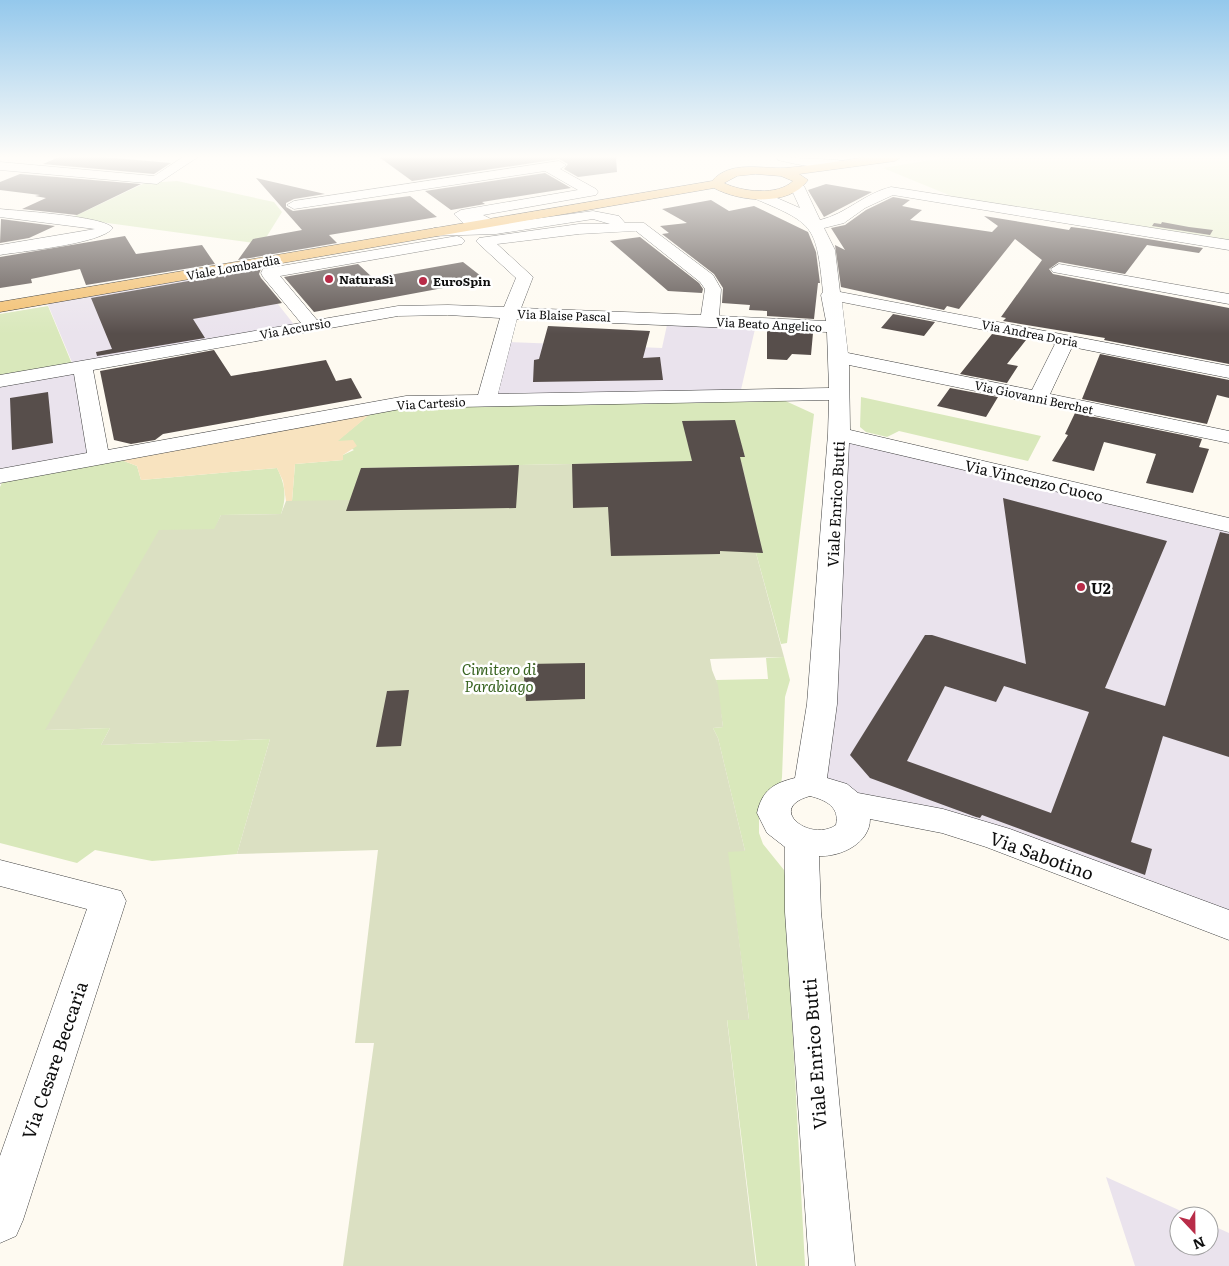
<svg xmlns="http://www.w3.org/2000/svg" width="1229" height="1266" viewBox="0 0 1229 1266" font-family="Literata,serif">
  <rect width="100%" height="100%" fill="#fefaf1"/>
  <!-- industrial -->
  <path fill="#eae3ed" d="M 248,266 L 296,327 L 74,367 L 46,300 Z
    M 667,325 L 755,329 L 740,394 L 491,398 L 506,342 L 662,348 Z
    M 85,368 L 102,456 L 0,474 L 0,382 Z
    M 843,437 L 1229,527 L 1229,921 L 853,799 L 826,784 Z
    M 1106,1177 L 1192,1216 L 1179,1216 L 1179,1246 L 1209,1246 L 1209,1224 L 1229,1233 L 1229,1266 L 1135,1266 Z"/>
  <!-- green -->
  <path fill="#d9e8bb" fill-rule="evenodd" d="M 177,181 L 274,202 L 282,212 L 262,244 L 71,218 L 145,183 Z
    M 48,306 L 72,364 L 0,375 L 0,314 Z
    M 861,397 L 1041,436 L 1028,461 L 899,431 L 887,437 L 866,432 L 860,427 Z
    M 779,398 L 814,414 L 787,643 L 781,644 L 756,553 L 762,552 L 719,461 L 362,468 L 350,501 L 292,501 L 295,464 L 343,460 L 343,455 L 354,450 L 337,441 L 375,410 L 408,405 ZM 734,420 L 745,457 L 688,444 L 683,421 Z
    M 116,458 L 137,466 L 141,480 L 277,468 C 285,484 287,497 281,514 L 221,515 L 215,529 L 46,730 L 110,728 L 101,745 L 270,739 L 237,854 L 152,861 L 95,850 L 77,863 L 0,843 L 0,487 L 4,478 Z
    M 784,657 L 790,680 L 785,697 L 782,777 L 781,784 L 759,808 L 759,833 L 763,844 L 784,870 L 787,888 L 786,907 L 805,1266 L 757,1266 L 727,1019 L 749,1019 L 727,851 L 745,851 L 718,738 L 713,728 L 723,727 L 716,680 L 768,679 L 766,658 Z"/>
  <!-- sand -->
  <path fill="#f8e3bf" d="M 375,410 L 338,441 L 353,440 L 357,446 L 343,455 L 343,460 L 295,464 L 292,501 L 286,501 L 283,481 L 277,468 L 141,480 L 137,466 L 116,458 Z"/>
  <!-- cemetery -->
  <path fill="#dbe0c2" d="M 719,461 L 742,462 L 763,552 L 756,553 L 784,657 L 710,659 L 712,670 L 718,685 L 723,727 L 713,728 L 718,738 L 745,851 L 728,852 L 749,1020 L 727,1020 L 756,1266 L 343,1266 L 374,1043 L 355,1043 L 378,850 L 237,854 L 270,739 L 101,745 L 110,728 L 45,730 L 159,530 L 214,529 L 221,515 L 281,514 L 286,501 L 350,500 L 361,468 Z"/>
  <!-- pitch -->
  <path fill="#e8efcd" d="M 949,157 L 1229,157 L 1229,242 L 956,198 L 883,168 Z"/>
  <!-- building -->
  <path fill="#574e4b" fill-rule="evenodd" d="M 59,157 L 103,157 L 171,163 L 154,174 L 43,164 Z
    M 379,157 L 616,157 L 617,172 L 578,177 L 564,169 L 568,164 L 559,159 L 412,181 Z
    M 545,173 L 571,188 L 482,202 L 485,204 L 451,210 L 425,191 Z
    M 20,174 L 141,184 L 77,215 L 22,209 L 46,198 L 35,196 L 40,195 L 0,190 L 0,182 Z
    M 256,178 L 325,194 L 294,199 L 286,203 L 286,207 L 293,211 L 410,196 L 437,217 L 329,235 L 337,243 L 238,260 L 253,239 L 302,230 Z
    M 826,184 L 872,192 L 824,217 L 808,190 Z
    M 893,197 L 910,200 L 902,206 L 922,210 L 910,220 L 992,232 L 998,226 L 984,216 L 1069,230 L 1071,227 L 1087,229 L 1203,248 L 1199,253 L 1147,245 L 1125,274 L 1059,262 L 1049,269 L 1053,274 L 1229,308 L 1229,364 L 1104,340 L 1105,338 L 1003,321 L 1006,318 L 1001,317 L 1042,260 L 1015,239 L 959,309 L 947,306 L 944,310 L 841,287 L 835,245 L 845,250 L 831,228 L 845,225 L 866,210 Z
    M 711,200 L 729,211 L 754,206 L 808,232 L 816,252 L 820,283 L 818,283 L 814,319 L 767,316 L 767,311 L 749,310 L 750,305 L 722,303 L 723,288 L 714,274 L 662,234 L 669,233 L 660,226 L 687,223 L 662,209 Z
    M 1,219 L 55,226 L 29,238 L 0,243 Z
    M 1162,222 L 1189,227 L 1213,230 L 1210,235 L 1152,226 L 1154,223 L 1161,224 Z
    M 125,236 L 136,254 L 202,245 L 215,264 L 86,285 L 80,269 L 31,279 L 32,283 L 0,288 L 0,257 Z
    M 640,237 L 699,283 L 703,289 L 702,293 L 668,291 L 610,241 Z
    M 463,262 L 486,280 L 314,312 L 284,277 L 358,264 L 373,278 Z
    M 261,269 L 259,274 L 261,278 L 282,303 L 193,319 L 205,338 L 97,356 L 96,352 L 112,349 L 91,298 L 223,275 L 225,278 L 227,274 Z
    M 893,314 L 935,322 L 924,336 L 881,328 Z
    M 548,326 L 650,331 L 643,358 L 660,357 L 663,380 L 533,382 L 534,360 L 539,359 Z
    M 767,331 L 813,333 L 811,355 L 792,354 L 787,360 L 767,359 Z
    M 992,334 L 1026,340 L 1007,364 L 1018,366 L 1007,383 L 960,374 Z
    M 214,350 L 231,376 L 326,360 L 336,381 L 351,378 L 362,398 L 163,434 L 155,440 L 131,444 L 114,440 L 100,371 Z
    M 1100,354 L 1229,380 L 1229,398 L 1217,395 L 1207,424 L 1082,399 Z
    M 950,388 L 998,397 L 986,417 L 937,406 Z
    M 48,392 L 53,443 L 12,450 L 10,398 Z
    M 1075,413 L 1202,439 L 1199,447 L 1209,449 L 1193,493 L 1146,483 L 1156,454 L 1104,442 L 1094,471 L 1052,461 L 1068,435 L 1065,434 Z
    M 735,420 L 745,457 L 740,457 L 763,553 L 720,551 L 720,554 L 611,556 L 608,507 L 573,508 L 572,464 L 692,461 L 682,421 Z
    M 519,465 L 516,508 L 346,511 L 361,468 Z
    M 1003,498 L 1167,541 L 1105,688 L 1165,706 L 1220,532 L 1229,534 L 1229,757 L 1163,736 L 1131,842 L 1152,849 L 1145,875 L 982,815 L 980,818 L 976,817 L 870,778 L 850,755 L 925,635 L 932,635 L 1026,664 ZM 945,686 L 996,702 L 1004,686 L 1089,712 L 1051,813 L 907,761 Z
    M 585,663 L 585,699 L 526,701 L 524,678 L 527,664 Z
    M 409,690 L 401,746 L 376,747 L 387,691 Z"/>
  <g fill="none" stroke-linecap="round" stroke-linejoin="round">
    <defs>
      <path id="minor" d="M 183,157 L 198,157 L 157,184 L 0,170 L 0,162 L 154,176 Z
        M 777,157 L 838,160 L 845,164 C 836,174 791,163 778,160 Z
        M 559,161 L 566,165 L 560,169 L 596,189 L 598,192 L 596,195 L 483,215 L 491,219 L 484,223 L 463,223 L 454,214 L 461,210 L 578,190 L 545,171 L 294,209 L 287,205 L 294,201 Z
        M 797,182 L 804,186 L 820,220 C 846,214 865,193 891,187 L 1229,240 L 1229,250 L 893,195 L 865,208 L 844,223 L 824,228 L 835,250 L 840,292 L 1229,366 L 1229,378 L 1072,347 L 1050,394 L 1229,431 L 1229,443 L 849,365 L 850,430 L 1229,518 L 1229,532 L 849,443 L 837,704 L 827,778 L 847,784 L 858,793 L 943,809 L 1010,829 L 1229,910 L 1229,940 L 986,847 L 942,833 L 870,819 C 870,843 841,857 819,856 L 821,912 L 855,1266 L 809,1266 L 785,912 L 785,847 L 767,833 L 757,813 C 762,790 774,783 795,778 L 807,704 L 828,434 L 829,400 L 406,408 L 0,483 L 0,469 L 87,453 L 74,374 L 0,387 L 0,375 L 301,323 L 263,277 L 261,273 L 263,269 L 457,236 L 462,238 L 465,241 L 462,244 L 280,276 L 317,320 L 398,306 L 448,305 L 504,307 L 516,278 L 479,244 L 476,241 L 479,238 L 579,224 L 610,224 L 593,219 L 496,234 L 429,236 L 426,233 L 434,228 L 496,224 L 593,211 L 619,216 L 625,223 L 644,223 L 713,275 L 721,289 L 719,316 L 826,321 L 821,295 L 823,292 C 816,223 814,224 751,197 L 749,194 L 751,191 L 761,191 L 800,208 L 790,186 ZM 636,231 L 700,282 L 705,289 L 701,315 L 521,308 L 533,277 L 497,244 L 579,234 ZM 842,302 L 1055,344 L 1032,390 L 848,353 ZM 448,315 L 500,318 L 478,395 L 406,396 L 108,450 L 93,370 L 398,316 ZM 517,319 L 827,332 L 829,388 L 498,394 ZM 810,796 C 826,800 840,807 836,825 C 810,843 765,808 810,796 Z
        M 0,209 C 19,211 104,216 113,228 C 101,244 23,251 0,255 L 0,245 L 95,229 L 0,217 Z
        M 1059,264 L 1229,294 L 1229,304 L 1053,272 L 1051,269 Z
        M 0,860 L 121,891 L 126,901 L 23,1220 L 16,1236 L 0,1243 L 0,1156 L 87,909 L 0,886 Z"/>
      <path id="major" d="M 866,157 L 901,157 L 895,161 L 799,174 L 808,180 C 789,207 740,202 714,188 L 0,312 L 0,302 L 712,181 C 730,160 761,169 785,168 C 812,166 839,161 866,157 ZM 756,174 L 781,176 L 793,181 C 778,196 742,192 724,183 L 737,176 Z"/>
    </defs>
    <!-- minor casing -->
    <use href="#minor" stroke="#414141" stroke-width="1"/>
    <!-- major casing -->
    <use href="#major" stroke="#1f1f1f" stroke-width="1"/>
    <!-- minor -->
    <use href="#minor" fill="#fff" fill-rule="evenodd"/>
    <!-- major -->
    <use href="#major" fill="#f2be6d" fill-rule="evenodd"/>
  </g>
  <!-- sky -->
  <linearGradient id="sky" x2="0" y2="1"><stop stop-color="#94c8ec"/><stop offset="0.47" stop-color="#fffdf9"/><stop offset="1" stop-color="#fffdf9" stop-opacity="0"/></linearGradient>
  <rect width="1229" height="334" fill="url(#sky)"/>
  <!-- markers -->
  <g fill="#b82c48" stroke="#fff" stroke-width="2">
    <circle cx="329" cy="279" r="5"/>
    <circle cx="423" cy="281" r="5"/>
    <circle cx="1081" cy="587" r="5"/>
  </g>
  <g text-anchor="middle" dominant-baseline="central" stroke-width="5" stroke-linejoin="round" paint-order="stroke">
    <!-- far-street labels -->
    <g font-size="12" fill="#0e0e0e" stroke="#fff">
      <text transform="translate(233 267) rotate(-10)">Viale Lombardia</text>
      <text transform="translate(564 315) rotate(2)">Via Blaise Pascal</text>
      <text transform="translate(769 324) rotate(3)">Via Beato Angelico</text>
      <text transform="translate(295 328) rotate(-10)">Via Accursio</text>
      <text transform="translate(1030 333) rotate(11)">Via Andrea Doria</text>
      <text transform="translate(1034 397) rotate(12)">Via Giovanni Berchet</text>
      <text transform="translate(431 403) rotate(-3)">Via Cartesio</text>
    </g>
    <!-- far-poi labels -->
    <g font-size="12" font-weight="bold" fill="#0e0e0e" stroke="#fff" text-anchor="start">
      <text x="339" y="279">NaturaSì</text>
      <text x="433" y="281">EuroSpin</text>
    </g>
    <!-- street labels -->
    <g font-size="15" fill="#0e0e0e" stroke="#fff">
      <text transform="translate(1034 480) rotate(13)">Via Vincenzo Cuoco</text>
      <text transform="translate(835 504) rotate(-87)">Viale Enrico Butti</text>
    </g>
    <!-- poi labels -->
    <g font-size="15" font-weight="bold" fill="#0e0e0e" stroke="#fff" text-anchor="start">
      <text x="1091" y="587">U2</text>
    </g>
    <!-- park labels -->
    <g font-size="15" font-style="italic" fill="#396421" stroke="#fff">
      <text x="499" y="668">Cimitero di<tspan x="499" dy="17">Parabiago</tspan></text>
    </g>
    <!-- near-street labels -->
    <g font-size="18" fill="#0e0e0e" stroke="#fff">
      <text transform="translate(1042 855) rotate(20)">Via Sabotino</text>
      <text transform="translate(814 1054) rotate(-94)">Viale Enrico Butti</text>
      <text transform="translate(54 1060) rotate(-71)">Via Cesare Beccaria</text>
    </g>
  </g>
  <!-- north arrow -->
  <g transform="translate(1194 1231) rotate(158)"><circle r="24" fill="#ffffff" stroke="#9f9f9f"/>
  <path d="M0-4L9 19L0 12L-9 19Z" fill="#b82c48"/>
  <text y="-8" font-size="14" font-weight="bold" text-anchor="middle" fill="#0e0e0e">N</text>
  </g>
</svg>
